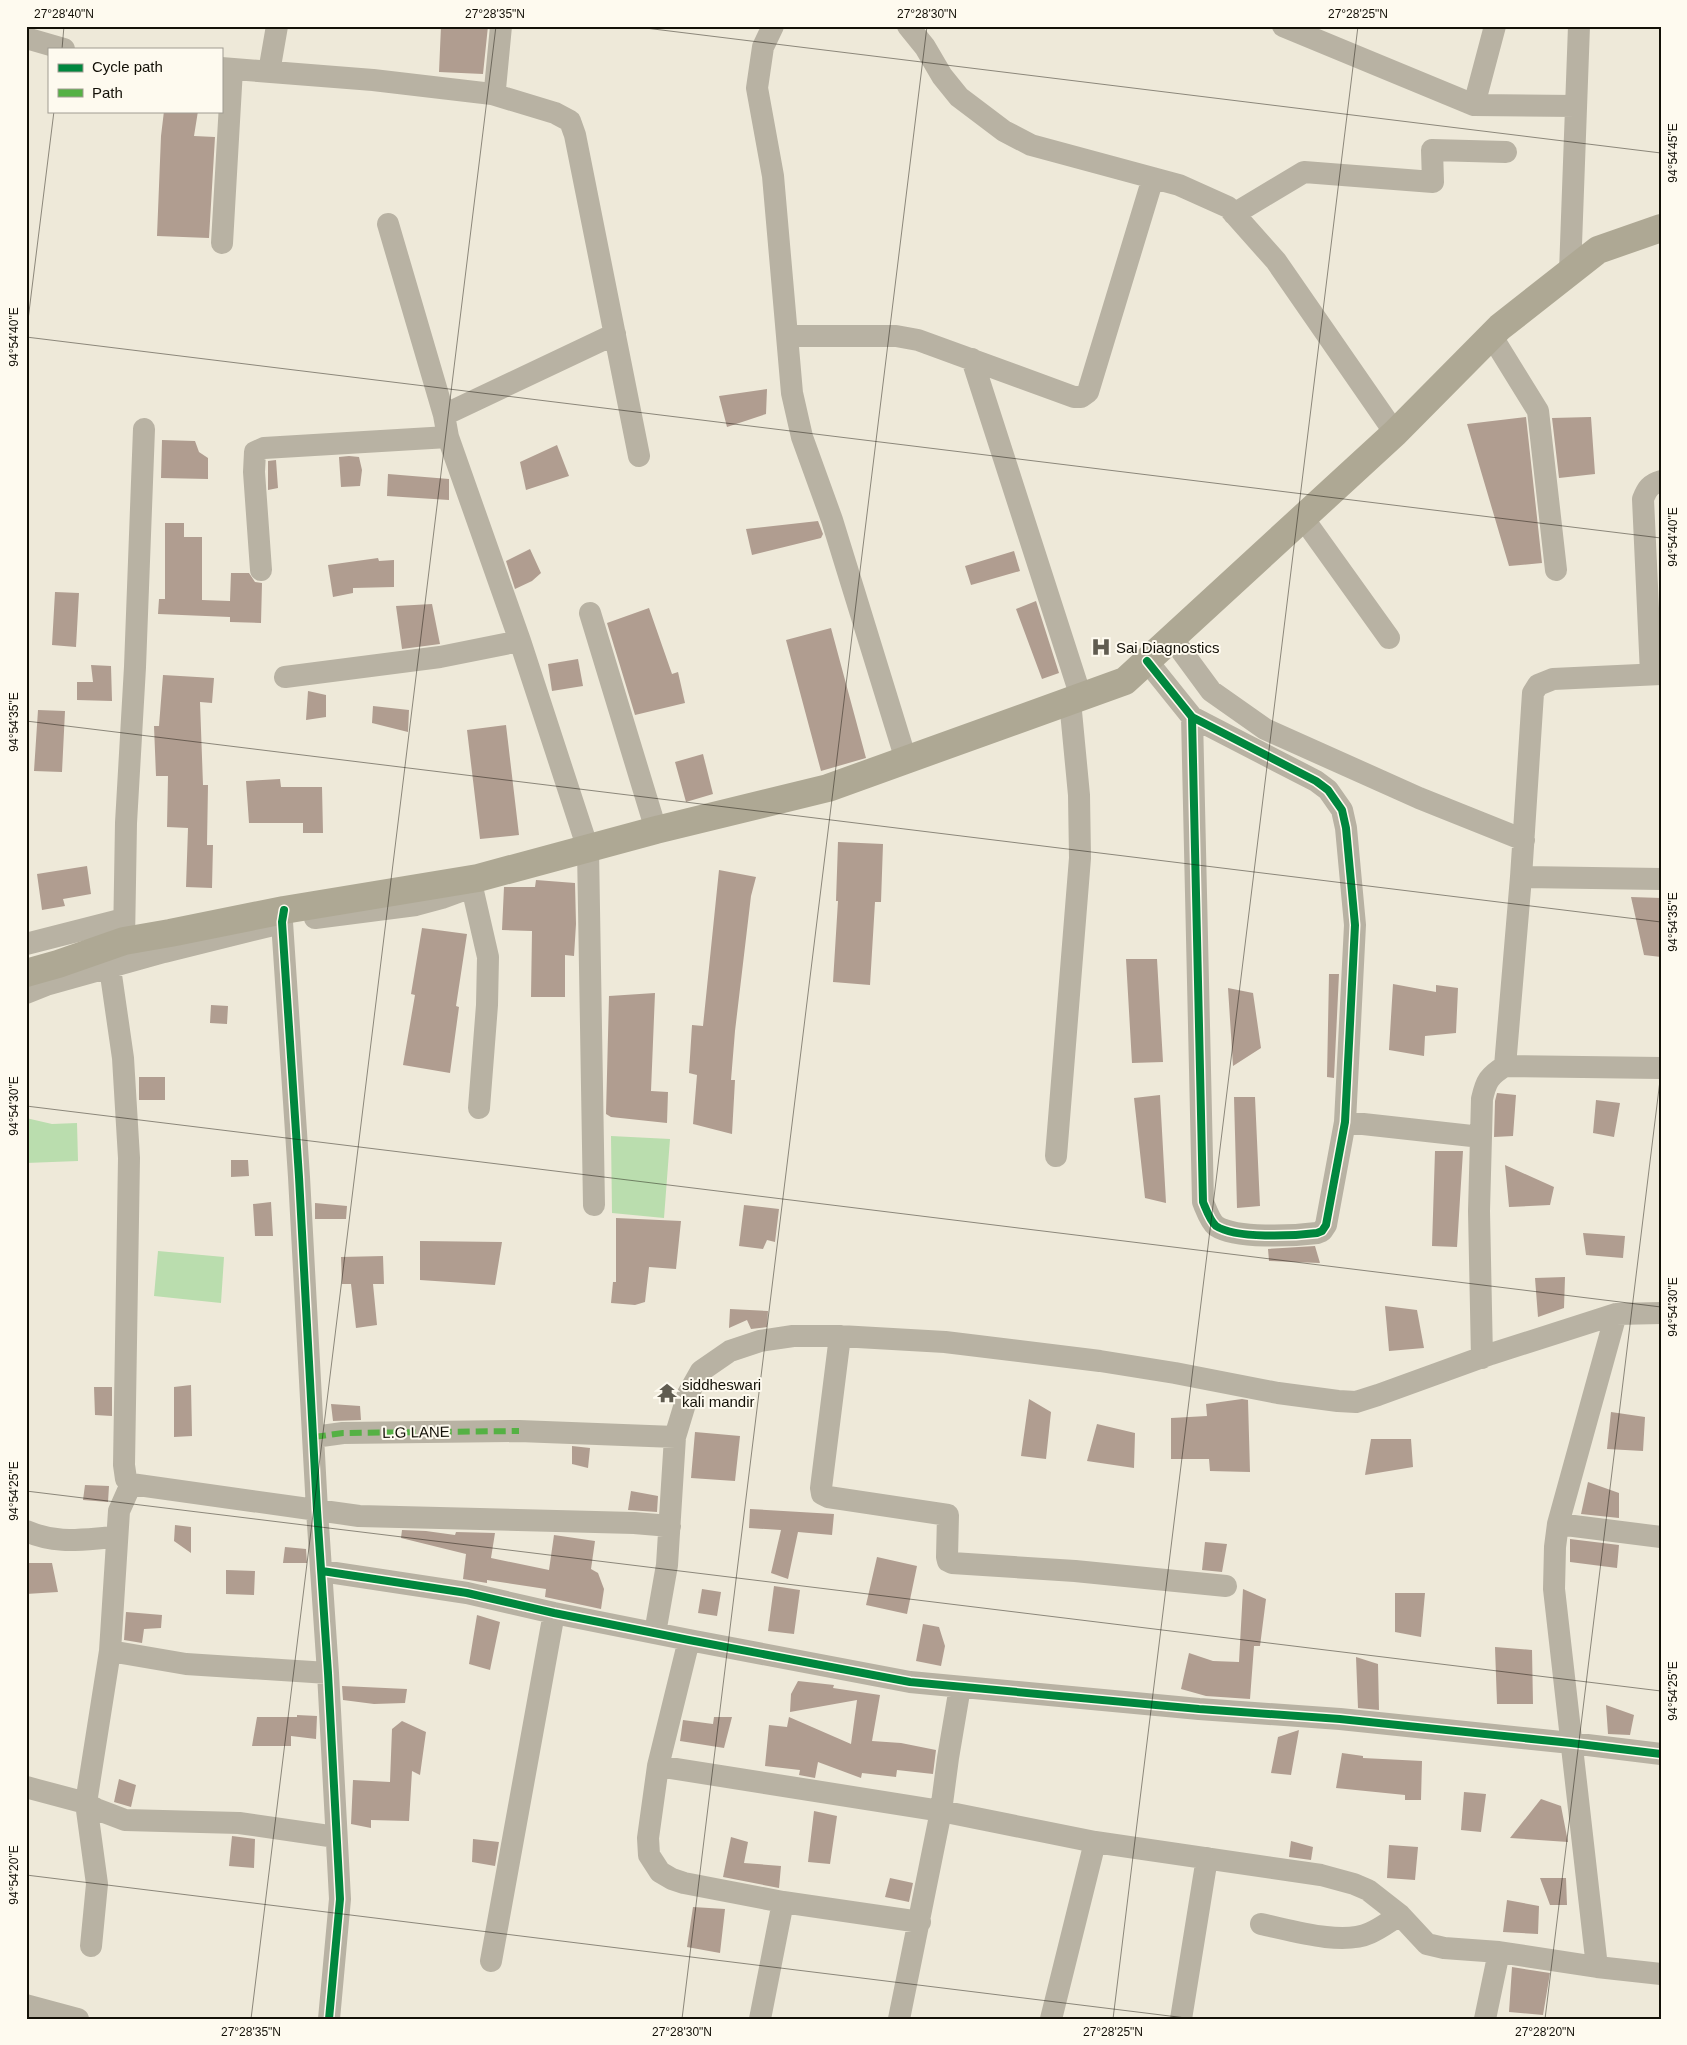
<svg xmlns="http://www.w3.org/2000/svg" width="1687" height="2045" viewBox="0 0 1687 2045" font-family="Helvetica,sans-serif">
  <rect width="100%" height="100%" fill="#eee9d9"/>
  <!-- green -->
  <path fill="#baddae" d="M 26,1118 L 52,1124 L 77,1123 L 78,1161 L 26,1163 Z
    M 611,1136 L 670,1139 L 664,1218 L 612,1213 Z
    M 158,1251 L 224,1257 L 221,1303 L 154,1296 Z"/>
  <!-- building -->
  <path fill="#b09d90" d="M 441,26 L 488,26 L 483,74 L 439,72 Z
    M 164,111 L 198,111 L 194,136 L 215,137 L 209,238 L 157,236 L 161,136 Z
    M 767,389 L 766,414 L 727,427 L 719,396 Z
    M 1526,417 L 1542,563 L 1509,566 L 1467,424 Z
    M 1591,417 L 1595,474 L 1559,478 L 1552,418 Z
    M 162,440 L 195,441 L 199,452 L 208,458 L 208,479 L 161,478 Z
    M 557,445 L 569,476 L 526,490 L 520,462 Z
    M 349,456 L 359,457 L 362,470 L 360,486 L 341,487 L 339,457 Z
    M 276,460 L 278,488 L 268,490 L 268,461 Z
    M 388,474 L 449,479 L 449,500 L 387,496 Z
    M 818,521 L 823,534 L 821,538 L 752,555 L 746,529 Z
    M 165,523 L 184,523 L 184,537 L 202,537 L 202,600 L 230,601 L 231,573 L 249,573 L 255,582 L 262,583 L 261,623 L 230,622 L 230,617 L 158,614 L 159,599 L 165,599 Z
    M 530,549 L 541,573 L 532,581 L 515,589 L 506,561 Z
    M 1014,551 L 1020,571 L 971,585 L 965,566 Z
    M 378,558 L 379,561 L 394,560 L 394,587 L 353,588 L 353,593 L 333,597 L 328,565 Z
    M 55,592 L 79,593 L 76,647 L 52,645 Z
    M 1036,601 L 1059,673 L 1042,679 L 1016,609 Z
    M 432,604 L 440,644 L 402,649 L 396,606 Z
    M 649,608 L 672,674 L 678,672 L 685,703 L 635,715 L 607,623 Z
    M 831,628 L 866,758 L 821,771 L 786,640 Z
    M 578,659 L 583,686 L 552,691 L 548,664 Z
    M 91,665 L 111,666 L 112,701 L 77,700 L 77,682 L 93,682 Z
    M 163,675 L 214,678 L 212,703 L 200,702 L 203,785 L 208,785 L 207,845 L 213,845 L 212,888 L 186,887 L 188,828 L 167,827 L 168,776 L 156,776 L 154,726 L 159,726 Z
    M 308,691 L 326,695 L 326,717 L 306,720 Z
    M 373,706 L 409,710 L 408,732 L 372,723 Z
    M 38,710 L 65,711 L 62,772 L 34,771 Z
    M 506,725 L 519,835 L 480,839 L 467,730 Z
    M 703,754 L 713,794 L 686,802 L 675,762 Z
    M 280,779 L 281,787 L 322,787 L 323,833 L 303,833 L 303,823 L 249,823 L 246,781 Z
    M 838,842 L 883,844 L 881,902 L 875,902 L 870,985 L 833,982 L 838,901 L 836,901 Z
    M 87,866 L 91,894 L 63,899 L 65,906 L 42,910 L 37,874 Z
    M 719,870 L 756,877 L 751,896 L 735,1031 L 731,1080 L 735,1080 L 732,1134 L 693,1124 L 697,1075 L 689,1073 L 692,1025 L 703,1026 Z
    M 536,880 L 575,883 L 576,924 L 574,956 L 565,955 L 565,997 L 531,997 L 532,931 L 502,930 L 504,887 L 535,887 Z
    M 1631,897 L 1661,898 L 1661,957 L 1644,955 Z
    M 422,928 L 467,934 L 456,1006 L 459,1007 L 450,1073 L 403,1065 L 415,995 L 411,994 Z
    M 1126,959 L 1157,959 L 1163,1062 L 1132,1063 Z
    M 1329,974 L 1339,974 L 1334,1078 L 1327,1077 Z
    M 1393,984 L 1436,992 L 1436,985 L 1458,988 L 1456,1033 L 1425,1036 L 1424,1056 L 1389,1050 Z
    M 1228,988 L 1253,993 L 1261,1048 L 1233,1066 Z
    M 655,993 L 651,1091 L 668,1092 L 667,1123 L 611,1117 L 606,1114 L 609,996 Z
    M 211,1005 L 228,1006 L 227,1024 L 210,1023 Z
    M 139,1077 L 165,1077 L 165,1100 L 139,1100 Z
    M 1497,1093 L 1516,1095 L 1513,1136 L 1494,1137 L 1495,1101 Z
    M 1160,1095 L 1166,1203 L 1145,1198 L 1134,1098 Z
    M 1234,1097 L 1255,1097 L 1260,1206 L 1237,1208 Z
    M 1596,1100 L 1620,1103 L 1614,1137 L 1593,1133 Z
    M 1435,1151 L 1463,1151 L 1457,1247 L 1432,1246 Z
    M 231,1160 L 248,1160 L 249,1176 L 231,1177 Z
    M 1505,1165 L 1554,1187 L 1550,1205 L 1509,1207 Z
    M 271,1202 L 273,1236 L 255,1236 L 253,1204 Z
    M 315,1203 L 347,1206 L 346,1219 L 315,1219 Z
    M 744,1205 L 779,1209 L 775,1242 L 767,1240 L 763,1249 L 739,1246 Z
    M 616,1218 L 681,1221 L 676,1269 L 649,1267 L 645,1302 L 635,1305 L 611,1303 L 613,1282 L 616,1282 Z
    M 1583,1233 L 1625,1236 L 1623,1258 L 1586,1255 Z
    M 420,1241 L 502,1242 L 495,1285 L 420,1280 Z
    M 1315,1246 L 1320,1263 L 1269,1261 L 1268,1249 Z
    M 383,1256 L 384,1284 L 373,1284 L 377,1325 L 356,1328 L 351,1284 L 342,1284 L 341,1257 Z
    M 1565,1277 L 1564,1308 L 1538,1317 L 1535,1278 Z
    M 1385,1306 L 1417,1310 L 1424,1348 L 1389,1351 Z
    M 730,1309 L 768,1311 L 767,1327 L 751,1329 L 747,1320 L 729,1328 Z
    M 191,1385 L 192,1436 L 174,1437 L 174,1387 Z
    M 94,1387 L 112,1387 L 112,1416 L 95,1415 Z
    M 1029,1399 L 1051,1412 L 1046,1459 L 1021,1456 Z
    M 1242,1399 L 1248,1400 L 1250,1472 L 1210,1471 L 1209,1459 L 1171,1459 L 1171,1418 L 1207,1416 L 1206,1404 Z
    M 331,1404 L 360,1406 L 361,1420 L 333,1421 Z
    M 1611,1412 L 1645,1417 L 1643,1451 L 1607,1449 Z
    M 1097,1424 L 1135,1433 L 1134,1468 L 1087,1461 Z
    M 695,1432 L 740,1436 L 735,1481 L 691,1478 Z
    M 1371,1439 L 1411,1439 L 1413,1467 L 1365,1475 Z
    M 572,1446 L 590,1448 L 588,1468 L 572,1464 Z
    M 1588,1482 L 1619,1493 L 1619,1518 L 1581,1514 Z
    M 85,1485 L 109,1486 L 108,1502 L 83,1500 Z
    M 631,1491 L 658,1496 L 657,1512 L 628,1510 Z
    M 750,1509 L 834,1514 L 832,1535 L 798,1532 L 788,1579 L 771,1573 L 781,1530 L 749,1528 Z
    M 175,1525 L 191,1527 L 191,1553 L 174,1541 Z
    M 402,1530 L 426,1531 L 455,1535 L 456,1532 L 495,1533 L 491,1558 L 549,1570 L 554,1535 L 595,1541 L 591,1569 L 598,1573 L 604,1589 L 601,1609 L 545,1597 L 546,1589 L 487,1580 L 487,1583 L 463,1579 L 466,1554 L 401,1538 Z
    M 1570,1539 L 1619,1545 L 1617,1568 L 1570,1562 Z
    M 1205,1542 L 1227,1544 L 1222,1572 L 1202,1570 Z
    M 285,1547 L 306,1549 L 307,1563 L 283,1563 Z
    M 877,1557 L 917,1566 L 907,1614 L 866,1605 Z
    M 26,1563 L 52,1563 L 58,1592 L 26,1594 Z
    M 226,1570 L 255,1571 L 254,1595 L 226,1594 Z
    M 774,1586 L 800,1590 L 794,1634 L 768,1631 Z
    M 702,1589 L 721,1592 L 717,1616 L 698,1613 Z
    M 1243,1589 L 1266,1599 L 1260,1646 L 1254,1646 L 1250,1699 L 1206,1696 L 1181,1689 L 1189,1653 L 1213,1661 L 1239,1662 Z
    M 1395,1593 L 1425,1593 L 1421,1637 L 1395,1632 Z
    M 126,1612 L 162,1615 L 161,1628 L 144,1629 L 142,1643 L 124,1640 Z
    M 477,1615 L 500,1622 L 490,1670 L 469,1664 Z
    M 923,1624 L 939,1627 L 945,1646 L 941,1666 L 916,1661 Z
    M 1495,1647 L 1532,1650 L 1533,1704 L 1497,1704 Z
    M 1356,1657 L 1378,1664 L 1379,1710 L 1358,1708 Z
    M 798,1681 L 834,1685 L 833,1688 L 880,1695 L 872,1741 L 901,1743 L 936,1750 L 933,1774 L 897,1770 L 896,1777 L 862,1773 L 861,1778 L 818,1762 L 815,1778 L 799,1775 L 800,1770 L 765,1766 L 769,1725 L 787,1727 L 789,1717 L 851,1744 L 857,1700 L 790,1712 L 791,1694 Z
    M 342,1686 L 407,1689 L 405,1703 L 374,1704 L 343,1700 Z
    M 1606,1705 L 1634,1715 L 1630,1735 L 1608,1734 Z
    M 297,1715 L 317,1716 L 316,1739 L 291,1736 L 291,1746 L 252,1746 L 257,1717 L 297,1717 Z
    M 714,1717 L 732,1717 L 724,1748 L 680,1741 L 683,1720 L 713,1724 Z
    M 402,1721 L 426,1732 L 420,1775 L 412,1771 L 409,1821 L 371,1820 L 371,1828 L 351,1824 L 353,1780 L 390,1782 L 392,1729 Z
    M 1299,1730 L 1291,1775 L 1271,1773 L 1278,1737 Z
    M 1342,1753 L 1363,1756 L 1363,1758 L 1422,1761 L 1421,1800 L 1405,1800 L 1405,1795 L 1336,1788 Z
    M 119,1779 L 136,1785 L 131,1807 L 114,1802 Z
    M 1464,1792 L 1486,1794 L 1481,1832 L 1461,1830 Z
    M 1541,1799 L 1561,1806 L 1568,1842 L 1510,1838 Z
    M 814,1811 L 837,1816 L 830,1864 L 808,1862 Z
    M 232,1836 L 255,1839 L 254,1868 L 229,1866 Z
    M 731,1837 L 748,1842 L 744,1863 L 781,1866 L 779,1888 L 723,1877 Z
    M 473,1839 L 499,1842 L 495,1866 L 472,1862 Z
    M 1291,1841 L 1313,1847 L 1311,1860 L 1289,1857 Z
    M 1389,1845 L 1418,1847 L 1415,1880 L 1387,1878 Z
    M 890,1878 L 913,1883 L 909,1902 L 885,1897 Z
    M 1540,1878 L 1566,1878 L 1567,1905 L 1550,1905 Z
    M 1507,1900 L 1539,1906 L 1538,1934 L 1503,1932 Z
    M 693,1907 L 725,1909 L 720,1953 L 687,1947 Z
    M 1512,1967 L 1550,1973 L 1543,2015 L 1509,2012 Z"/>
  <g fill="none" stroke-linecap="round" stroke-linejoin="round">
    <!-- minor -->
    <path stroke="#b8b2a3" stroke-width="22" d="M 773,26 L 763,47 L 757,88 L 773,176 L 792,393 L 802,437 L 832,520 L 906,760
      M 908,26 L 925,47 L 942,76 L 959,97 L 1004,131 L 1031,145 L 1179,185 L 1228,207 L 1276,261 L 1395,433
      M 1283,26 L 1474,105 L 1576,106
      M 26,38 L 64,49
      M 221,68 L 373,80 L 492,94 L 495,89 L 501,26
      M 269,72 L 277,26
      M 492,94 L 555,113 L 570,121 L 575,135 L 639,456
      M 1474,105 L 1495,26
      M 1234,214 L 1304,172 L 1433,182 L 1432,150 L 1506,152
      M 388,224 L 444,415 L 448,437 L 520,641 L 588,849 L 594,1205
      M 222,243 L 232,69
      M 1570,272 L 1579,26
      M 1491,335 L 1538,411 L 1556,570
      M 787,336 L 896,336 L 918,340 L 1074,397 L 1081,397 L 1088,392 L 1153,178
      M 972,359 L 1081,697
      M 444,415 L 615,334
      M 1303,518 L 1389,638
      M 261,570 L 254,472 L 255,452 L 264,448 L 448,437
      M 590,613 L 656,830
      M 1172,638 L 1211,691 L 1265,729 L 1419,798 L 1524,840
      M 1147,661 L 1192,717 L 1316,781 L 1328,790 L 1342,810 L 1346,828 L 1355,925 L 1345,1122 L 1326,1225 L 1322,1231 L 1317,1233 C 1293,1236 1236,1239 1216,1226 C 1210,1221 1206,1209 1203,1202 L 1192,717
      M 1651,674 L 1643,499 C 1647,489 1650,484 1661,481
      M 285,677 L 440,657 L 520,641
      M 1521,877 L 1661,879
      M 472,887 L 488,957 L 487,1005 L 479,1108
      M 284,910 L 282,922 L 299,1177 L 317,1510 L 328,1673 L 340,1899 L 329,2019
      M 315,918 L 416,905 L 442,898 L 472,887
      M 124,941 L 126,823 L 135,667 L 144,429
      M 26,944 L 124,919
      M 110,968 L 123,1058 L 129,1158 L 124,1465 L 126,1479 L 131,1484 L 359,1516 L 634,1523 L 670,1526
      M 26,993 L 46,985 L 164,952 L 269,926
      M 1505,1066 L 1521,877 L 1533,693 L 1538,685 L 1553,679 L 1661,674
      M 1345,1122 L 1481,1137
      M 1056,1156 L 1080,858 L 1079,795 L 1070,701
      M 840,1336 L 821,1488 L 822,1494 L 828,1497 L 948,1515 L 947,1557 L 948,1561 L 952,1563 L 1075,1571 L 1226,1586
      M 1482,1358 L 1479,1211 L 1482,1099 C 1486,1081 1489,1076 1505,1066 L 1661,1068
      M 314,1437 L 343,1433 L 519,1431 L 675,1437
      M 1558,1524 L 1661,1537
      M 26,1531 C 59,1545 82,1539 116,1537
      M 322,1571 L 467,1593 L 554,1613 L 689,1640 L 910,1682 L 1199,1709 L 1340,1719 L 1571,1743 L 1661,1754
      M 655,1633 L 667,1565 L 675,1437 L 688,1394 L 701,1371 L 730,1351 L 760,1341 L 793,1336 L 840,1336 L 945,1342 L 1100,1361 L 1175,1373 L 1278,1393 L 1338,1401 L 1356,1402 L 1378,1395 L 1491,1354 L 1616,1314 L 1661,1313
      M 689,1640 L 658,1766 L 648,1838 L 649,1855 L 660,1872 L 672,1879 L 684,1883 L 783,1902 L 920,1922
      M 110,1651 L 186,1664 L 328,1673
      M 658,1766 L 941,1811 L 1095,1842 L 1321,1875 L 1354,1884 L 1368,1890 L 1400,1915 L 1427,1944 L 1444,1948 L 1499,1952 L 1597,1967 L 1661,1974
      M 26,1787 L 86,1803 L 96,1809 L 125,1820 L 239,1823 L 336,1837
      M 1261,1924 C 1290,1930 1342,1946 1370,1933 C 1380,1929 1390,1921 1400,1915
      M 91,1946 L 97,1884 L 86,1803 L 110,1651 L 119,1511 L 131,1484
      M 491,1961 L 554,1613
      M 1597,1967 L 1554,1589 L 1555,1547 L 1558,1524 L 1616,1314
      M 26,2005 L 78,2019
      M 760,2019 L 783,1902
      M 899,2019 L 941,1811 L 948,1758 L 960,1687
      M 1051,2019 L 1095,1842
      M 1181,2019 L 1207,1858
      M 1485,2019 L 1499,1952"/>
    <!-- major -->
    <path stroke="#aea894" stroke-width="28" d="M 26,973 L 58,964 L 124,941 L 170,933 L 284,910 L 478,878 L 656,830 L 828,788 L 1125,681 L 1395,433 L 1500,327 L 1598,250 L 1661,228"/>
    <!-- quiet -->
    <path stroke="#55b144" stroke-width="6" stroke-dasharray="12 6" stroke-linecap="butt" d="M 314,1437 L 343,1433 L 519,1431"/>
    <defs>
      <path id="cycleway" d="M 1147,661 L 1192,717 L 1316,781 L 1328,790 L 1342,810 L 1346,828 L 1355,925 L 1345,1122 L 1326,1225 L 1322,1231 L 1317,1233 C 1293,1236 1236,1239 1216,1226 C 1210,1221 1206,1209 1203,1202 L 1192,717
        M 284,910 L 282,922 L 299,1177 L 317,1510 L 328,1673 L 340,1899 L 329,2019
        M 322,1571 L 467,1593 L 554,1613 L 689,1640 L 910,1682 L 1199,1709 L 1340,1719 L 1571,1743 L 1661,1754"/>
    </defs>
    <!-- cycleway casing -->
    <use href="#cycleway" stroke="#fefaef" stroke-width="11"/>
    <!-- cycleway -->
    <use href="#cycleway" stroke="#00873e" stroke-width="8"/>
  </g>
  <!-- ticks -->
  <path fill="none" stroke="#131007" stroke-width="1" stroke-opacity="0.45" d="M 629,26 L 1661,153M 62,49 L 64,26M 26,336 L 54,111M 26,337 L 1661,538M 26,721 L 1661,922M 26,1106 L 1661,1307M 26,1491 L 1661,1691M 26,1875 L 1194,2019M 251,2019 L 496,26M 682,2019 L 927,26M 1113,2019 L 1358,26M 1545,2019 L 1661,1072"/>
  <!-- icons -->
  <defs>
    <symbol id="hospital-bare" viewBox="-9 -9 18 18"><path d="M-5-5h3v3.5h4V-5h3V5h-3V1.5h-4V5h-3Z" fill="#605c50" stroke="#fefaef" stroke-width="2.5" paint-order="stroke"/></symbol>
    <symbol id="temple-bare" viewBox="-9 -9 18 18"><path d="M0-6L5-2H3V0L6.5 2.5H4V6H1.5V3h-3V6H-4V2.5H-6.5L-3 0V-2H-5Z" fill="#605c50" stroke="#fefaef" stroke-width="2.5" paint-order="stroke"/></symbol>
  </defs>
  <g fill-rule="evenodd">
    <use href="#hospital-bare" x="1087" y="633" width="28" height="28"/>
    <use href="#temple-bare" x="653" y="1379" width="28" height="28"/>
  </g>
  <g text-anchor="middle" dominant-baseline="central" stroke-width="4" stroke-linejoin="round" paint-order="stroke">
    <!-- poi labels -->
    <g font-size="15" fill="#131007" stroke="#fefaef" text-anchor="start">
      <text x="1116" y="647">Sai Diagnostics</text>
      <text x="682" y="1384">siddheswari<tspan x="682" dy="17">kali mandir</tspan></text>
    </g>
    <!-- street labels -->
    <g font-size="15" fill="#131007" stroke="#fefaef">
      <text transform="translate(416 1432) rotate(-1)">L.G LANE</text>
    </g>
  </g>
  <!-- border -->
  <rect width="1687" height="2045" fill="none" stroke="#fefaef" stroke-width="55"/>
  <!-- legend -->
  <rect x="48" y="48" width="175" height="65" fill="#fefaef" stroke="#a09c92"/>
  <rect x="58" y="64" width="25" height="8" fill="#00873e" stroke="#a09c92"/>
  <text x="92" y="72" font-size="15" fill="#131007">Cycle path</text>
  <rect x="58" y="89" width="25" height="8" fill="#55b144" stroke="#a09c92"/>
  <text x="92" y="98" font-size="15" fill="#131007">Path</text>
  <rect x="28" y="28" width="1632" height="1990" fill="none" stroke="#131007" stroke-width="2"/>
  <g font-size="12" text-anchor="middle" fill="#131007">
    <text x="64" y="18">27°28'40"N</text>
    <text x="495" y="18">27°28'35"N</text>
    <text x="927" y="18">27°28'30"N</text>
    <text x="1358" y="18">27°28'25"N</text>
    <text transform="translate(1673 153) rotate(-90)" y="4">94°54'45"E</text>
    <text transform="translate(14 337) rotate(-90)" y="4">94°54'40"E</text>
    <text transform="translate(1673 537) rotate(-90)" y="4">94°54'40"E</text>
    <text transform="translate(14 722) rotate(-90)" y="4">94°54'35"E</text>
    <text transform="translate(1673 922) rotate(-90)" y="4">94°54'35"E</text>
    <text transform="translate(14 1106) rotate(-90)" y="4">94°54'30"E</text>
    <text transform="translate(1673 1307) rotate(-90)" y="4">94°54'30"E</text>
    <text transform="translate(14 1491) rotate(-90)" y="4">94°54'25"E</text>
    <text transform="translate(1673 1691) rotate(-90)" y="4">94°54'25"E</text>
    <text transform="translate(14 1875) rotate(-90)" y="4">94°54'20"E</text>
    <text x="251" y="2036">27°28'35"N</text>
    <text x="682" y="2036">27°28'30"N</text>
    <text x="1113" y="2036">27°28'25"N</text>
    <text x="1545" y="2036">27°28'20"N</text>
  </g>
</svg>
